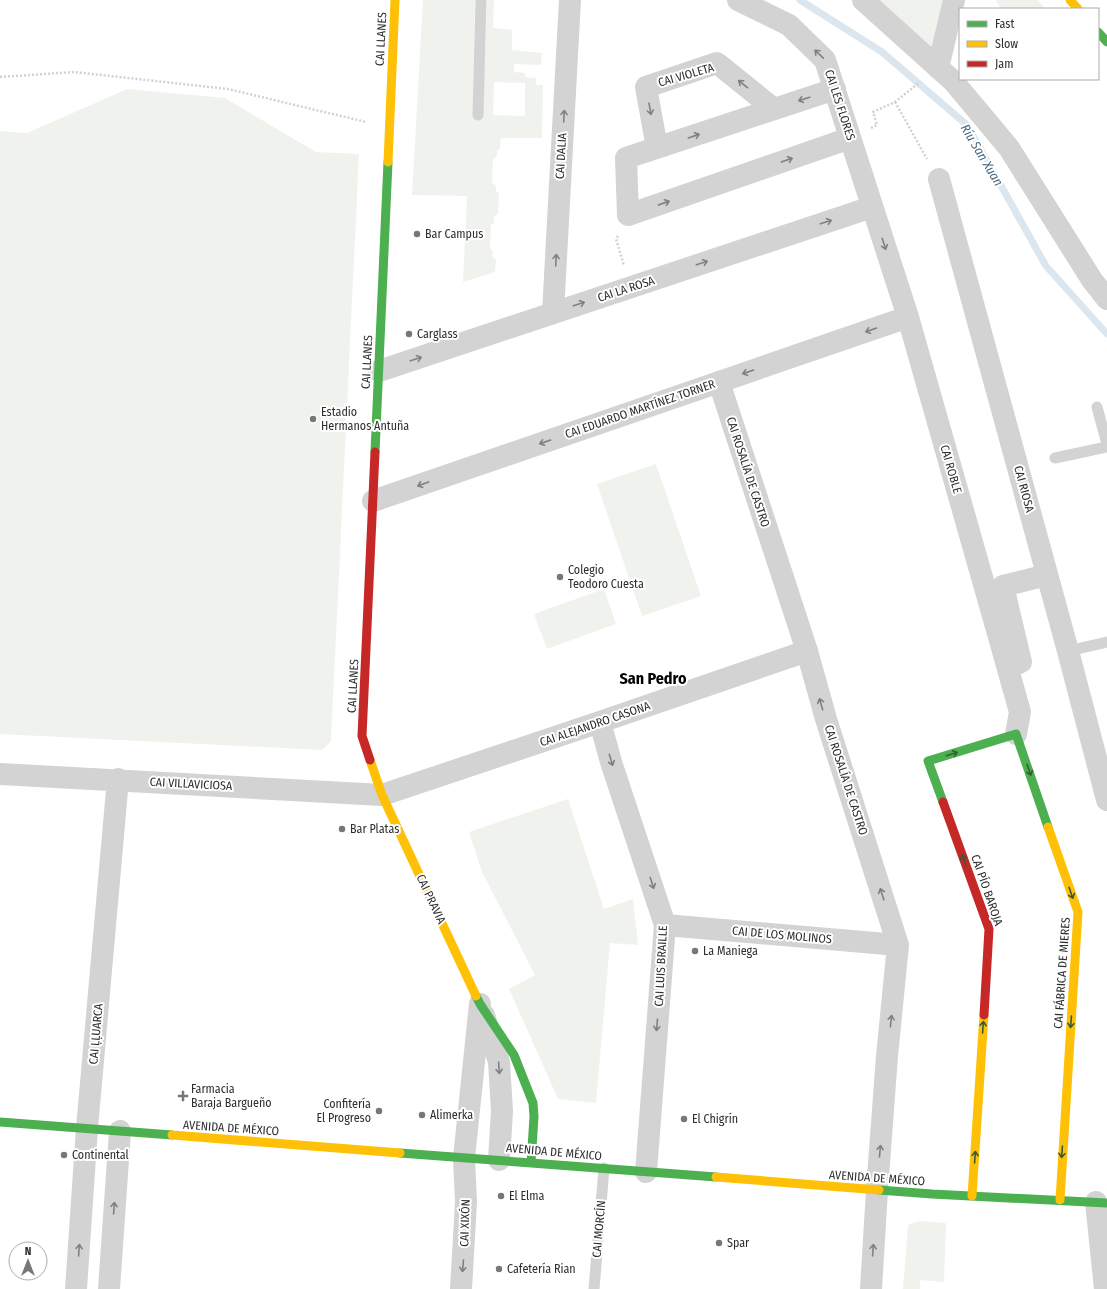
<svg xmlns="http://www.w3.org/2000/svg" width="1107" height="1289" viewBox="0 0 1107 1289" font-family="'Fira Sans Condensed',sans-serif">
  <rect width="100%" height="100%" fill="#fff"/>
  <!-- green -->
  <path fill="#f0f3ed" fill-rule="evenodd" d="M 423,0 L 475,0 L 473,115 L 485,62 L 487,0 L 494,0 L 493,28 L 512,30 L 512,50 L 542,53 L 541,65 L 514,64 L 514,72 L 525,73 L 525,77 L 536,78 L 536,85 L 543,85 L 542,138 L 501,138 L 500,148 L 497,151 L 497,156 L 493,160 L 492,182 L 496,186 L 496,191 L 499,193 L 498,213 L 494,217 L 494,223 L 491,225 L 490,248 L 493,251 L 492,256 L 496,260 L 495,272 L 463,282 L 467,196 L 412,195 ZM 494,82 L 525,83 L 525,116 L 493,115 Z
    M 876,0 L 943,0 L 932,47 Z
    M 996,0 L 1038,0 L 1045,9 L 1003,9 L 1000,8 Z
    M 127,89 L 225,98 L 316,152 L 359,154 L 331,741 L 322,750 L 0,734 L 0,131 L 27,133 Z
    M 656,464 L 701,596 L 642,616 L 597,484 Z
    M 604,589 L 616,624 L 547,649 L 534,614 Z
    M 568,799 L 604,909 L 633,899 L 638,945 L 610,943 L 596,1103 L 558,1099 L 509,989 L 535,975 L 482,872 L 469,832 Z
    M 920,1221 L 946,1223 L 944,1282 L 920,1280 L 920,1289 L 903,1289 L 908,1225 Z"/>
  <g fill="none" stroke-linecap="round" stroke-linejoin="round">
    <!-- stream -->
    <path stroke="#dbe6ee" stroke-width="7" d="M 800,0 L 882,52 L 967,125 L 1046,266 L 1107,334"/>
    <!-- path -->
    <path stroke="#d2d2d2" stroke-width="2.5" stroke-dasharray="2 2" stroke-linecap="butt" d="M 0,77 L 74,72 L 228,89 L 366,122
      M 895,102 L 927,159
      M 871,128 L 877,125 L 873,112 L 895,102 L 920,82
      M 618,236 L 616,239 L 624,266"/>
    <!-- lane -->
    <path stroke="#d3d3d3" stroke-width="11" d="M 478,115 L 481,0
      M 1097,407 L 1107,444
      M 1055,458 L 1107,447
      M 1068,651 L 1107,642
      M 594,1289 L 604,1168"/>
    <!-- street -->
    <path stroke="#d3d3d3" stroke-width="22" d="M 738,0 L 789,25 L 825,60 L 908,317 L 997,630 L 1020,712 L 1016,734
      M 863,0 L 953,81 L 1009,148 L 1092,280 L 1107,299
      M 938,68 L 954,0
      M 835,89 L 626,158 L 628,215 L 850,138
      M 657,148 L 646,87 L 717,63 L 774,109
      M 939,179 L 1068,651 L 1107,800
      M 553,313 L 570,0
      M 379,371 L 872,207
      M 719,382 L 807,651 L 826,719 L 898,945 L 887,1056 L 877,1190 L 871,1289
      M 373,501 L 908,317
      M 1013,657 L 1015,665 L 1021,662 L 1003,586 L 1047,575
      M 600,722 L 611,762 L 665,925 L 646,1172
      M 0,774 L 382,795 L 600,722 L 807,651
      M 665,925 L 898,945
      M 484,1015 L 499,1062 L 502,1111 L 499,1160
      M 1096,1202 L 1105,1289
      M 76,1289 L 87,1128 L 118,779
      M 109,1289 L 120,1131
      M 461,1289 L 466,1202 L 464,1158 L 480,1004"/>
    <!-- fast -->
    <path stroke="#4caf50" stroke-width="9" d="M 1098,32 L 1107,42
      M 375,452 L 388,162
      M 943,802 L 928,761 L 1016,734 L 1048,827
      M 476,996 L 480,1004 L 514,1055 L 533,1103 L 534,1117 L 531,1163
      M 0,1122 L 172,1135
      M 400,1153 L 716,1177
      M 879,1190 L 932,1194 L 1107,1203"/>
    <!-- slow -->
    <path stroke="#ffc107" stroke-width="9" d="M 1070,0 L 1078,9
      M 388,162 L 395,0
      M 370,760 L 382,795 L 476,996
      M 1048,827 L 1078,912 L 1060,1200
      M 172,1135 L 400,1153
      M 716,1177 L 879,1190
      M 972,1196 L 984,1015"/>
    <!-- jam -->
    <path stroke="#c62828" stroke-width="9" d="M 370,760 L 362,736 L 375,452
      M 943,802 L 989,929 L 984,1015"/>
  </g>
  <!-- one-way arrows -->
  <defs><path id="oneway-shaft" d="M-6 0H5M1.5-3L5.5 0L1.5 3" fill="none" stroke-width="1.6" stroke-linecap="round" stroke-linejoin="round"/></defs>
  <g stroke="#808080">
    <use href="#oneway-shaft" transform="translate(819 54) rotate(-136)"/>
    <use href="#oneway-shaft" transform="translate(743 84) rotate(-141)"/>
    <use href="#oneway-shaft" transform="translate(804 99) rotate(162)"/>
    <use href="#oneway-shaft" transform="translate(650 109) rotate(80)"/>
    <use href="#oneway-shaft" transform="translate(564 116) rotate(-87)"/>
    <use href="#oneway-shaft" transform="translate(694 136) rotate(-19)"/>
    <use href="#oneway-shaft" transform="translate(787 160) rotate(-19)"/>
    <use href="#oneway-shaft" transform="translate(664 203) rotate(-19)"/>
    <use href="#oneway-shaft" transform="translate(826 222) rotate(-18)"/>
    <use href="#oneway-shaft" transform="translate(884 244) rotate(72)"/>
    <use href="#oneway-shaft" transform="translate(556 260) rotate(-87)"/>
    <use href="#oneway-shaft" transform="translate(702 263) rotate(-18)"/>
    <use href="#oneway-shaft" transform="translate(579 304) rotate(-18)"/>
    <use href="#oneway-shaft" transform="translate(871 330) rotate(161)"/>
    <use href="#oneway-shaft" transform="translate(416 359) rotate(-18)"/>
    <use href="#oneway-shaft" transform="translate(748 372) rotate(161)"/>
    <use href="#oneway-shaft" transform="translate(545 442) rotate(161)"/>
    <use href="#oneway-shaft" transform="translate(423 484) rotate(160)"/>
    <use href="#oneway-shaft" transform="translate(821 704) rotate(-106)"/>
    <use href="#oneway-shaft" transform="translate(611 760) rotate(73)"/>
    <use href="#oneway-shaft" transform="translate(652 883) rotate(72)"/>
    <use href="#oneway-shaft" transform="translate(882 894) rotate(-108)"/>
    <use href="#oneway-shaft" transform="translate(891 1021) rotate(-84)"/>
    <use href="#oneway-shaft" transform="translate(657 1025) rotate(95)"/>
    <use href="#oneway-shaft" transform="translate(499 1068) rotate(86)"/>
    <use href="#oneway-shaft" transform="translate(880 1151) rotate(-85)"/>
    <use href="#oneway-shaft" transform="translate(114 1208) rotate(-86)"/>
    <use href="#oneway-shaft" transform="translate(79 1250) rotate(-86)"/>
    <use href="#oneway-shaft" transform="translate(873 1250) rotate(-86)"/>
    <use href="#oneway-shaft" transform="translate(463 1266) rotate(95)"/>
  </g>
  <g stroke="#385b3a">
    <use href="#oneway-shaft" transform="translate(952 754) rotate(-17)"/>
    <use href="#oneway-shaft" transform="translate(1029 770) rotate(71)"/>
    <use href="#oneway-shaft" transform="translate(964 860) rotate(-110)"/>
    <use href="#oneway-shaft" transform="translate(1071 893) rotate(71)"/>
    <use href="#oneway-shaft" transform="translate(1071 1022) rotate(94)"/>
    <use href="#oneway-shaft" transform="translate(983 1027) rotate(-86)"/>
    <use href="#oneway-shaft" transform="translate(1062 1152) rotate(94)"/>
    <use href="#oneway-shaft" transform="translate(975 1157) rotate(-86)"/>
  </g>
  <!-- markers -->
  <g fill="#777" stroke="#fff" stroke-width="1.5">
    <circle cx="417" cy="234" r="4"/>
    <circle cx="409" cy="334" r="4"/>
    <circle cx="313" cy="419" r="4"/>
    <circle cx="560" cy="577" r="4"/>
    <circle cx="342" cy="829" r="4"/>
    <circle cx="695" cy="951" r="4"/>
    <path d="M181 1090h4v4h4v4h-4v4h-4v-4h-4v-4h4z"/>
    <circle cx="379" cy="1111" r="4"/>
    <circle cx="422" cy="1115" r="4"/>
    <circle cx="684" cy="1119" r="4"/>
    <circle cx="64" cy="1155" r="4"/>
    <circle cx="501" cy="1196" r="4"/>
    <circle cx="719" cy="1243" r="4"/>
    <circle cx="499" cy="1269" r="4"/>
  </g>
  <g text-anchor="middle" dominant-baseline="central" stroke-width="4" stroke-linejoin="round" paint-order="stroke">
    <!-- street labels -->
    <g font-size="12" fill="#2e2e2e" stroke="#fff">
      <text transform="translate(381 39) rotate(-87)">CAI LLANES</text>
      <text transform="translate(686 75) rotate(-16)">CAI VIOLETA</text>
      <text transform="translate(840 105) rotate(72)">CAI LES FLORES</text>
      <text transform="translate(561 156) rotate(-87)">CAI DALIA</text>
      <text transform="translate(626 289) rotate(-18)">CAI LA ROSA</text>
      <text transform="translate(367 362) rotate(-87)">CAI LLANES</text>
      <text transform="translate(640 409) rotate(-19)">CAI EDUARDO MARTÍNEZ TORNER</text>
      <text transform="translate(951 469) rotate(74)">CAI ROBLE</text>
      <text transform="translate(748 472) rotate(72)">CAI ROSALÍA DE CASTRO</text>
      <text transform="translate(1024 489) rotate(75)">CAI RIOSA</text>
      <text transform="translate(353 686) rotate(-87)">CAI LLANES</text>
      <text transform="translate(595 724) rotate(-19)">CAI ALEJANDRO CASONA</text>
      <text transform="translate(846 780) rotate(72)">CAI ROSALÍA DE CASTRO</text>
      <text transform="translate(191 784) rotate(3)">CAI VILLAVICIOSA</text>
      <text transform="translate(987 890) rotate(71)">CAI PÍO BAROJA</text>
      <text transform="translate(431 899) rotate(65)">CAI PRAVIA</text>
      <text transform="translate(782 935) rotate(5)">CAI DE LOS MOLINOS</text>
      <text transform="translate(661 966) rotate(-87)">CAI LUIS BRAILLE</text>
      <text transform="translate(1062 973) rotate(-86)">CAI FÁBRICA DE MIERES</text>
      <text transform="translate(96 1034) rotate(-85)">CAI ḶḶUARCA</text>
      <text transform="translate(231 1128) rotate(4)">AVENIDA DE MÉXICO</text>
      <text transform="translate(554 1152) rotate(5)">AVENIDA DE MÉXICO</text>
      <text transform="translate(877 1178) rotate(4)">AVENIDA DE MÉXICO</text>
      <text transform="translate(465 1223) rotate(-88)">CAI XIXÓN</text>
      <text transform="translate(599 1229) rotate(-85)">CAI MORCÍN</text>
    </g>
    <!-- poi labels -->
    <g font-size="12" fill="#2e2e2e" stroke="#fff" text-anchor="start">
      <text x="425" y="234">Bar Campus</text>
      <text x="417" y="334">Carglass</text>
      <text x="321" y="412">Estadio<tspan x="321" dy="14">Hermanos Antuña</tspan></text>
      <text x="568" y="570">Colegio<tspan x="568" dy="14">Teodoro Cuesta</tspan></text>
      <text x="350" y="829">Bar Platas</text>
      <text x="703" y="951">La Maniega</text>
      <text x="191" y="1089">Farmacia<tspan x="191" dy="14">Baraja Bargueño</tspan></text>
      <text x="371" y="1104" text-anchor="end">Confitería<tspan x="371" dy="14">El Progreso</tspan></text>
      <text x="430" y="1115">Alimerka</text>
      <text x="692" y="1119">El Chigrín</text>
      <text x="72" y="1155">Continental</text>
      <text x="509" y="1196">El Elma</text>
      <text x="727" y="1243">Spar</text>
      <text x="507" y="1269">Cafetería Rian</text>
    </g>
    <!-- water labels -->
    <g font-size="13" font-style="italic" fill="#466a86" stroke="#fff">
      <text transform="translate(982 155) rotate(59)">Ríu San Xuan</text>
    </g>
    <!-- district labels -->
    <g font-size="16" font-weight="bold" fill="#000" stroke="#fff">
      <text x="653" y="678">San Pedro</text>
    </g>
  </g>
  <!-- legend -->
  <rect x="959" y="8" width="140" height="72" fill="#ffffff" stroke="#ababab"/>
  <rect x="967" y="21" width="20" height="6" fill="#4caf50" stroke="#ababab"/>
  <text x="995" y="28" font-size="12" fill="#2e2e2e">Fast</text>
  <rect x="967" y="41" width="20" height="6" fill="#ffc107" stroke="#ababab"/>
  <text x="995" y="48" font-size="12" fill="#2e2e2e">Slow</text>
  <rect x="967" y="61" width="20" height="6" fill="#c62828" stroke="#ababab"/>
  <text x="995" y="68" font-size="12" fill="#2e2e2e">Jam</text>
  <!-- north arrow -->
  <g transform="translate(28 1261)"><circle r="19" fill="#ffffff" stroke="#ababab"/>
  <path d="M0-3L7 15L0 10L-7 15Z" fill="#777777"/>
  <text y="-6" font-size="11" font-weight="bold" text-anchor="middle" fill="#2e2e2e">N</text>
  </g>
</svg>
